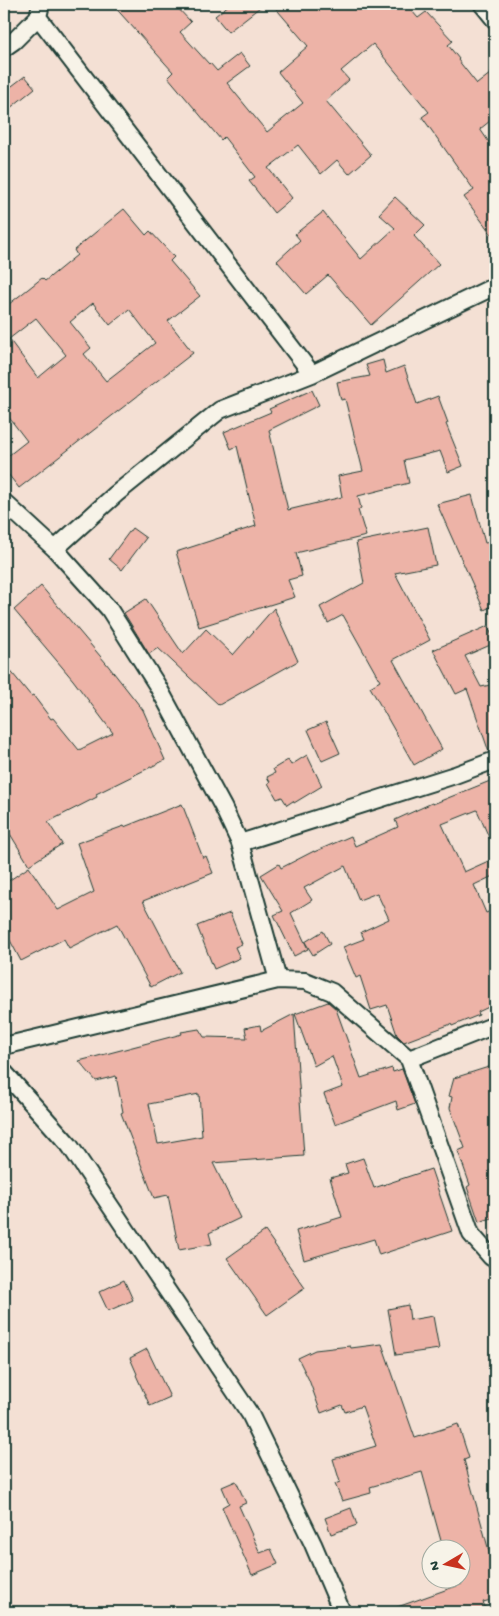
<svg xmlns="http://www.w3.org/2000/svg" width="499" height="1616" viewBox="0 0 499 1616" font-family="'Gochi Hand',sans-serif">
  <rect width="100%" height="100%" fill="#f4e0d4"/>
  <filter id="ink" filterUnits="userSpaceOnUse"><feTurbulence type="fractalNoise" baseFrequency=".02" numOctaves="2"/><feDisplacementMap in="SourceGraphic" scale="10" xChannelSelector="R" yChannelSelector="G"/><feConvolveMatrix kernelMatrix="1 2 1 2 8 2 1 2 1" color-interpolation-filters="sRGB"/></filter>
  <g filter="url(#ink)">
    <!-- building -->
    <path fill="#edb3a7" stroke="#1f3d34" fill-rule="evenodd" d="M 112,4 L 174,4 L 191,22 L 180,32 L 209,64 L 210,63 L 217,71 L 240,53 L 250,66 L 227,83 L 267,132 L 303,103 L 278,72 L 308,46 L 272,4 L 406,4 L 418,18 L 426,12 L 453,41 L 448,45 L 459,59 L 458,60 L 477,84 L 495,70 L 495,117 L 480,129 L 495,151 L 495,239 L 464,197 L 474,190 L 422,117 L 429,112 L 373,44 L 341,71 L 349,80 L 326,101 L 371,155 L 349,174 L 337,160 L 321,174 L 298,145 L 268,168 L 292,198 L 274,213 L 249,181 L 255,177 L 224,137 L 221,140 L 168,77 L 173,72 Z
      M 230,4 L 264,4 L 228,32 L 215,16 Z
      M 25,76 L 35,88 L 4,113 L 4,92 Z
      M 395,197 L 425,225 L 414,236 L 439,264 L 371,325 L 328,275 L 306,294 L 277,261 L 300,240 L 295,234 L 323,212 L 361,259 L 395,228 L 379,214 Z
      M 124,209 L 146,235 L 150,231 L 174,257 L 170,261 L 200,296 L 168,321 L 193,353 L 19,488 L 4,469 L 4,459 L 27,441 L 4,411 L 4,308 L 42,278 L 45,281 L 77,255 L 74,250 ZM 93,303 L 110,325 L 129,309 L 155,343 L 106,381 L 84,354 L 91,348 L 70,322 ZM 36,318 L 66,355 L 38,378 L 9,339 Z
      M 383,360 L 386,373 L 404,366 L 417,404 L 438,396 L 448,423 L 446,424 L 463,466 L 448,472 L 440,451 L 404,460 L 409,483 L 358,496 L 361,508 L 358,510 L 366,536 L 296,553 L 302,576 L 288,580 L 295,597 L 199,627 L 176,552 L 256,526 L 237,446 L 231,449 L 224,432 L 271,412 L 269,409 L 312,390 L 319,405 L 269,430 L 288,510 L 342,497 L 338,476 L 363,471 L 345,399 L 341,400 L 337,382 L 370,376 L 366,365 Z
      M 472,495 L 485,543 L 495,541 L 495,605 L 484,610 L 437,504 Z
      M 428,527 L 436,565 L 395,573 L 430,640 L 393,660 L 442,749 L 414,765 L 370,687 L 380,681 L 343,615 L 328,623 L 320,607 L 364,583 L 356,542 Z
      M 132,528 L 146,538 L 122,570 L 109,559 Z
      M 41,586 L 106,663 L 143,710 L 165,760 L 96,794 L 97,797 L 48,822 L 62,844 L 29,865 L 4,824 L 4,663 L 31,696 L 33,695 L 51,719 L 53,718 L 79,750 L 113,733 L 73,680 L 14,610 Z
      M 146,599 L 183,654 L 206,629 L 233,655 L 274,608 L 298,661 L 219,705 L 158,648 L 149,654 L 124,613 Z
      M 488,626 L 495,643 L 465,656 L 481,687 L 495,684 L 495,750 L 489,752 L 467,689 L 456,694 L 433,650 Z
      M 326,722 L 340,753 L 322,761 L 308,730 Z
      M 307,755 L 322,786 L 294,803 L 293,801 L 287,805 L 282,797 L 277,799 L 268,783 L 270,782 L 267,777 L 275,773 L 273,769 L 288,760 L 291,765 Z
      M 495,779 L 495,851 L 477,810 L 442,824 L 464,872 L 495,858 L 495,875 L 474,885 L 486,913 L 495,909 L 495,1004 L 478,1012 L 479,1015 L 452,1026 L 451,1024 L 404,1042 L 397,1035 L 387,1005 L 371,1010 L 360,976 L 356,978 L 343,947 L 364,939 L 361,932 L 389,919 L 377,893 L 359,900 L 345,866 L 304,888 L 312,900 L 291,913 L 308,949 L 294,956 L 274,915 L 283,911 L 261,875 L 279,864 L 281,868 L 314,851 L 314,852 L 351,836 L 355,846 L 398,827 L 395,820 L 432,803 L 433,804 Z
      M 182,804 L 203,858 L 206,856 L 213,873 L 143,901 L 180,972 L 151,987 L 117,924 L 69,948 L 64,939 L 21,961 L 4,929 L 4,884 L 29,867 L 58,910 L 94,892 L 77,843 L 124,826 L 124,827 Z
      M 230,913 L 242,944 L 235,947 L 240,958 L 214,969 L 197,926 Z
      M 323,931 L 330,944 L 313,955 L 305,942 Z
      M 328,1002 L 336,1009 L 361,1078 L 392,1068 L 393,1072 L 402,1069 L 415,1104 L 398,1110 L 396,1101 L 335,1124 L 324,1094 L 343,1087 L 332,1056 L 314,1066 L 295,1014 Z
      M 294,1014 L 304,1156 L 213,1163 L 240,1218 L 209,1233 L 212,1244 L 179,1250 L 168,1195 L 154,1198 L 121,1113 L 123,1112 L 116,1076 L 96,1081 L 79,1061 L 182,1034 L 181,1032 L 199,1029 L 204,1037 L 247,1038 L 245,1028 L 260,1025 L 261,1031 ZM 199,1094 L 202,1136 L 158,1144 L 149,1104 Z
      M 495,1065 L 495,1168 L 490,1170 L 495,1185 L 495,1217 L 479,1222 L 467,1187 L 470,1185 L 458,1151 L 465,1148 L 450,1108 L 452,1097 L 449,1096 L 454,1078 Z
      M 363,1158 L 374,1188 L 431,1169 L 452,1231 L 379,1255 L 374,1239 L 304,1260 L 296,1231 L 342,1217 L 330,1178 L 348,1173 L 345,1164 Z
      M 265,1231 L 305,1288 L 267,1315 L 227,1258 Z
      M 124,1280 L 133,1300 L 108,1311 L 99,1292 Z
      M 408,1305 L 410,1320 L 433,1316 L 439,1349 L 396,1355 L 388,1309 Z
      M 382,1344 L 415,1438 L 458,1424 L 469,1458 L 464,1460 L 495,1573 L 495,1599 L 483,1602 L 487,1612 L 389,1612 L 389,1610 L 462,1584 L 462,1548 L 443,1548 L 422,1472 L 370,1487 L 371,1493 L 342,1501 L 335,1484 L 340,1482 L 333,1459 L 376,1446 L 362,1406 L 345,1412 L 342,1405 L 321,1413 L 309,1380 L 298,1358 L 315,1350 L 350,1346 L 351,1348 Z
      M 147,1349 L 170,1397 L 150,1406 L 136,1375 L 137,1374 L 130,1358 Z
      M 236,1481 L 246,1503 L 239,1506 L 260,1553 L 271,1549 L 278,1564 L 252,1575 L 222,1507 L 229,1503 L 222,1487 Z
      M 351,1508 L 357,1525 L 331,1534 L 325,1518 Z"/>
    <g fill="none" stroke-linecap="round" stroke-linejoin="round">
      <defs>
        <path id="street" d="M 482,4 L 495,20
          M 38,17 L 312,374
          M 4,48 L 14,41 L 38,17 L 41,4
          M 4,502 L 55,549 L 109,609 L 157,685 L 223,807 L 240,843 L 278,980
          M 55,549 L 116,494 L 220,410 L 312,374 L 495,286
          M 240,843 L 455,775 L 495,760
          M 4,1046 L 278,980 L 305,981 L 332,992 L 409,1059 L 471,1234 L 491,1257 L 495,1256
          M 409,1059 L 495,1025
          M 4,1072 L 70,1146 L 250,1414 L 313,1544 L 342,1612"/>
      </defs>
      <!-- street casing -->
      <use href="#street" stroke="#1f3d34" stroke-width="20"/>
      <!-- street -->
      <use href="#street" stroke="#f7f3e8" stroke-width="16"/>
    </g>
  </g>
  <!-- margin -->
  <rect width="499" height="1616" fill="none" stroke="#f7f3e8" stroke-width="20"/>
  <rect x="10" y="10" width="479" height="1596" fill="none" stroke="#1f3d34" stroke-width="2" filter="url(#ink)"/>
  <!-- north arrow -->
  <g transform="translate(446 1564) rotate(261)"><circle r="24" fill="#f7f3e8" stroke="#a1aaa0"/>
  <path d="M0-4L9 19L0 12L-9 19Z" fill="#c8321e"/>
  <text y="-8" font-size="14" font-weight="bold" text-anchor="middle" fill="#1f3d34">N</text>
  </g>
</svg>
